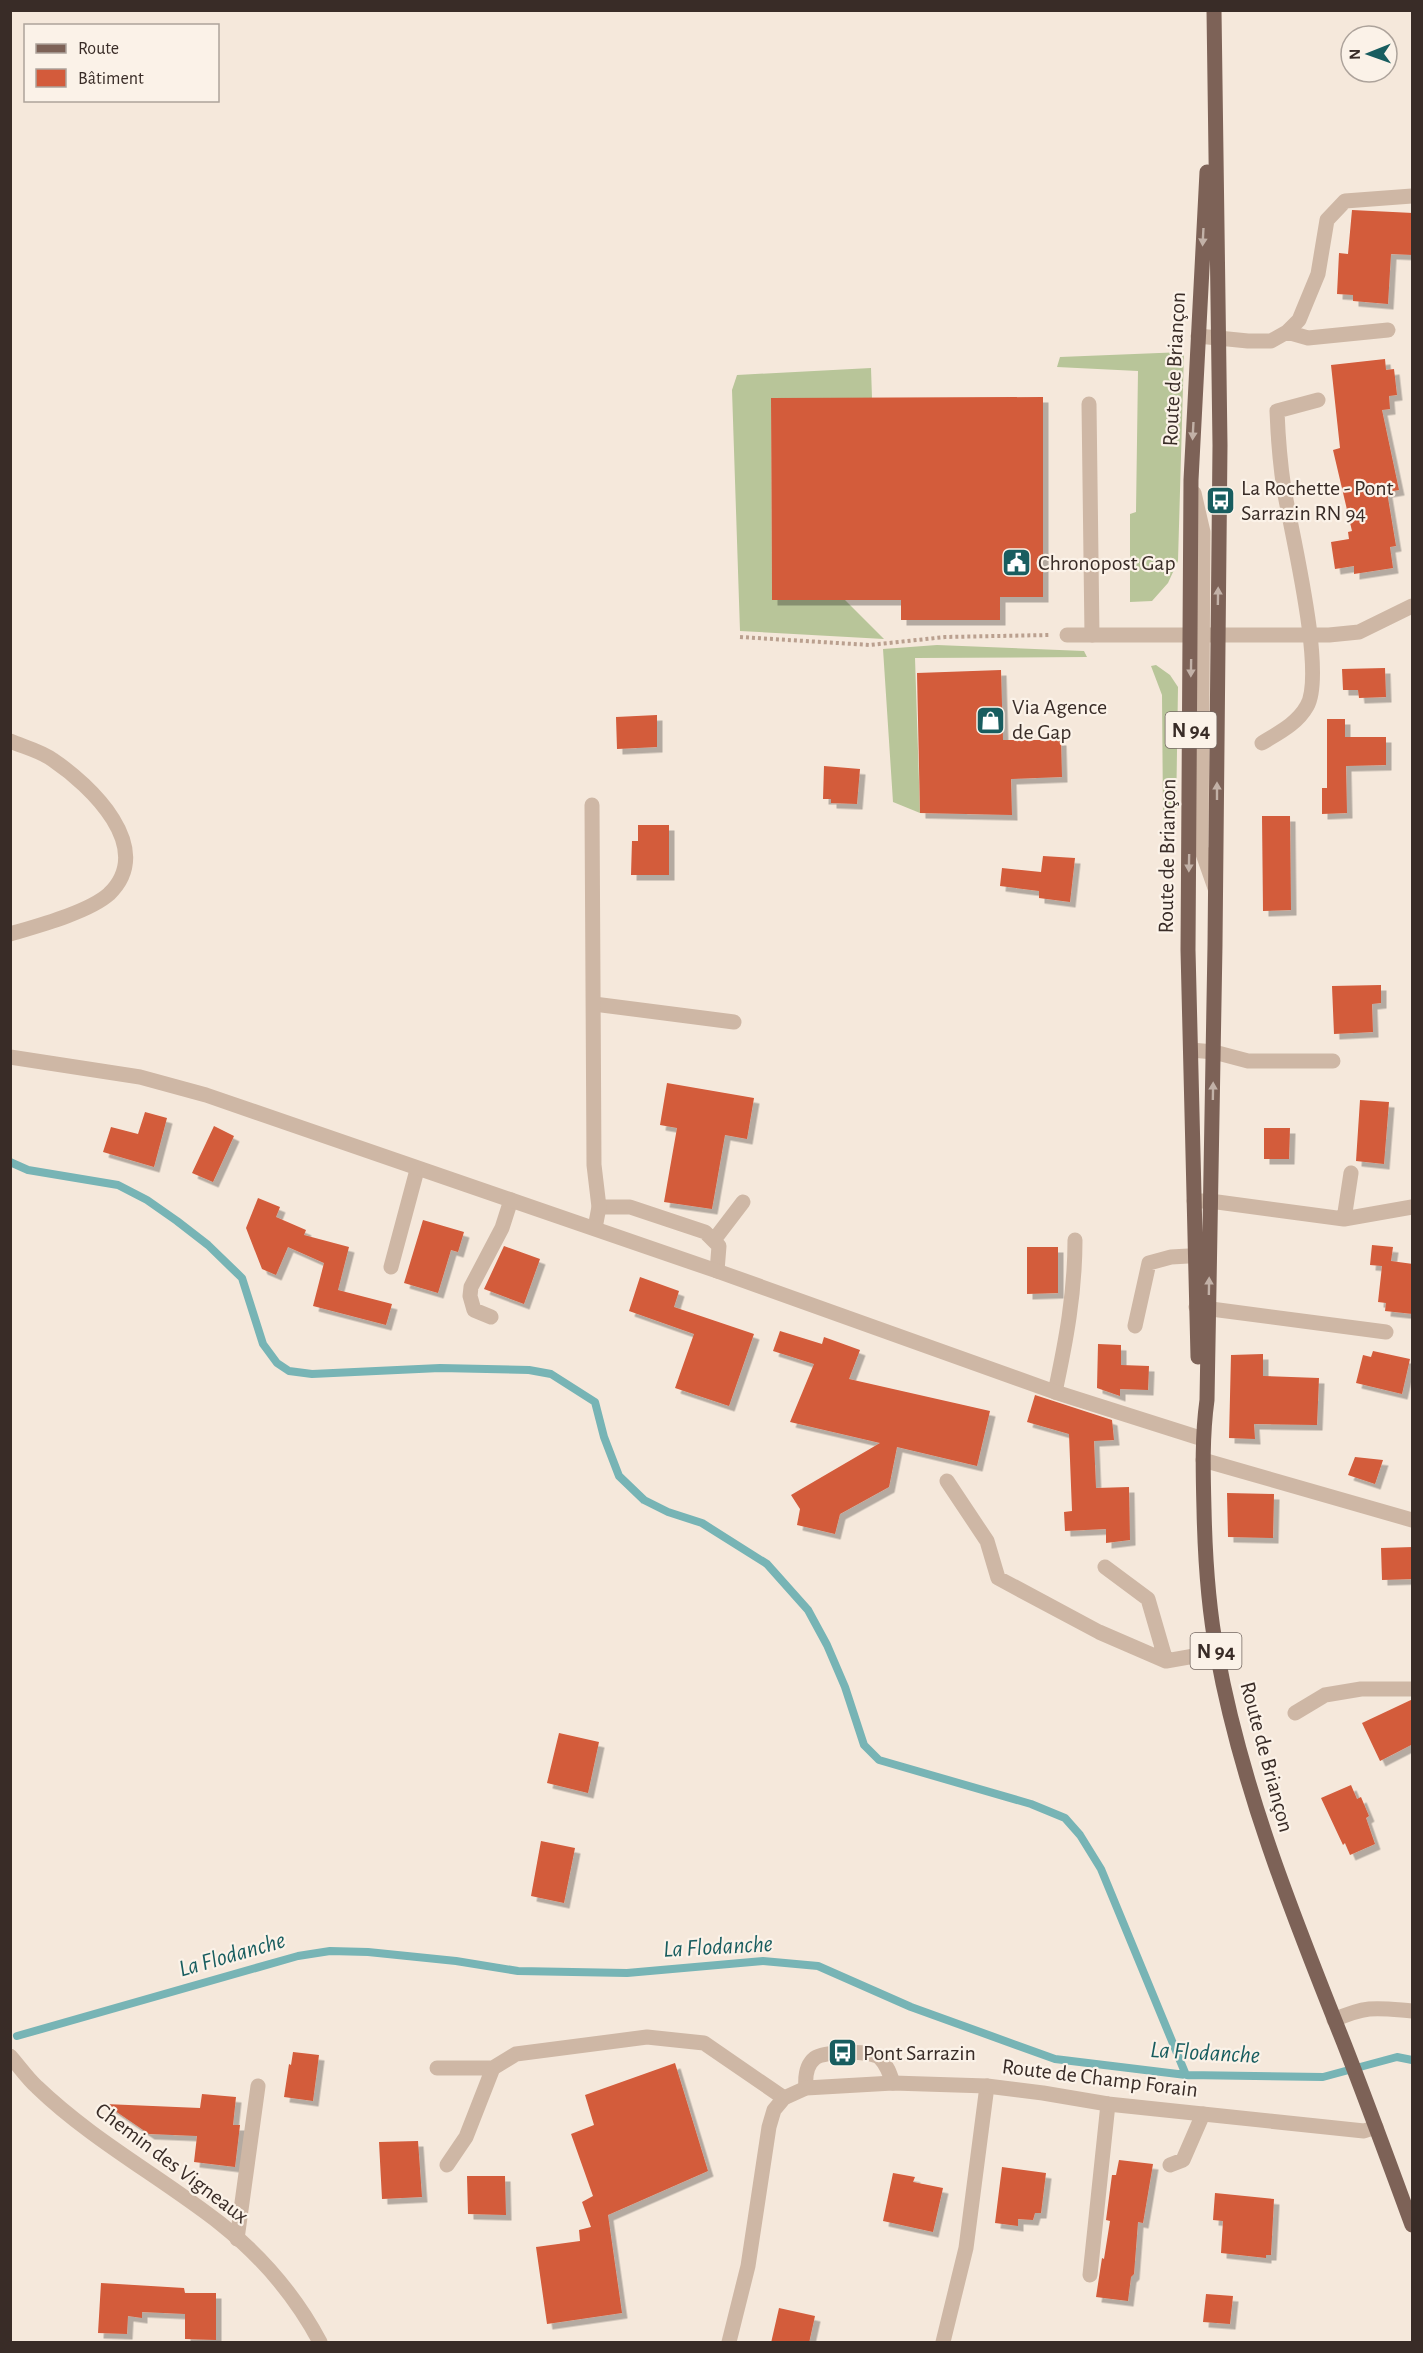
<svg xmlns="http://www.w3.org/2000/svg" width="1423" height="2353" viewBox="0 0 1423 2353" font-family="'Alegreya Sans',sans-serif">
  <defs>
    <filter id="shadow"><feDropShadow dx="5.5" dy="5.5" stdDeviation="0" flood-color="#0004"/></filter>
  </defs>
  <rect width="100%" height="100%" fill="#f5e8db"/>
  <!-- grass -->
  <path fill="#b8c599" d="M 1184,352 L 1178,561 L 1168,583 L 1152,601 L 1130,602 L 1130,514 L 1136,512 L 1138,371 L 1057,367 L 1060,357 Z
    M 871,368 L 872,398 L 771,398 L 772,600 L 845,600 L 884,639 L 740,631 L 732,390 L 737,375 Z
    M 937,645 L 1084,651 L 1087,657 L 915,658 L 920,813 L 893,802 L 883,649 Z
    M 1156,665 L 1170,675 L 1178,687 L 1176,816 L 1163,815 L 1162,695 L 1151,666 Z"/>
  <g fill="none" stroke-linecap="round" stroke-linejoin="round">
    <!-- stream -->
    <path stroke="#77b4b5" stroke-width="8" d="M 10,1162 L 28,1170 L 118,1185 L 147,1200 L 177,1221 L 208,1245 L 242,1278 L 263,1344 L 277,1363 L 289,1371 L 312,1374 L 440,1368 L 529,1370 L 551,1374 L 595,1402 L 604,1437 L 619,1476 L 644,1500 L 668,1512 L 702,1523 L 767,1564 L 808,1610 L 827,1645 L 845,1687 L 864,1745 L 879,1760 L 1031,1804 L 1065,1818 L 1080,1835 L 1101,1869 L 1186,2075
      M 17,2036 L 298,1956 L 330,1951 L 368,1952 L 456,1961 L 518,1971 L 627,1973 L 763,1961 L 818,1966 L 911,2007 L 1055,2059 L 1186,2075 L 1323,2077 L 1397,2057 L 1412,2060"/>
  </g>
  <!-- building -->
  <path fill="#d35b3b" filter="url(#shadow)" d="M 1352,210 L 1413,213 L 1413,255 L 1391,254 L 1388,304 L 1353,301 L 1353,295 L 1337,294 L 1339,253 L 1348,254 Z
    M 1385,359 L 1386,370 L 1394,369 L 1397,395 L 1389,396 L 1390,409 L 1382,410 L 1399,490 L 1387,492 L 1396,546 L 1390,547 L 1393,568 L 1354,574 L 1354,566 L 1335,569 L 1331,542 L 1349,539 L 1348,532 L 1352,531 L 1333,450 L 1340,448 L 1331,365 Z
    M 1043,397 L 1043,597 L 1000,597 L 1000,620 L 901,620 L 901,600 L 772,600 L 771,398 Z
    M 1385,668 L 1386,697 L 1359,698 L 1358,690 L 1343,690 L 1342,669 Z
    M 1001,670 L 1003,740 L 1061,740 L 1062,777 L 1011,779 L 1012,815 L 920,813 L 917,673 Z
    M 657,715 L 657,747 L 617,749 L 616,717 Z
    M 1327,719 L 1345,719 L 1345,737 L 1386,737 L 1386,765 L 1346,766 L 1347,813 L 1322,814 L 1322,788 L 1327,788 Z
    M 824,766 L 860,769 L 857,804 L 831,803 L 831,799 L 823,799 Z
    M 1262,816 L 1290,816 L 1291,910 L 1263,911 Z
    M 638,825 L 669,825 L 669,875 L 631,875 L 632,841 L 638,841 Z
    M 1043,856 L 1075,858 L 1070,902 L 1039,898 L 1039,891 L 1000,886 L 1002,868 L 1041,872 Z
    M 1381,985 L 1381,1003 L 1372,1004 L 1373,1032 L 1334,1034 L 1332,986 Z
    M 667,1083 L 754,1098 L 747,1139 L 725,1135 L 712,1209 L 664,1202 L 677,1128 L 660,1125 Z
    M 1360,1100 L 1389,1102 L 1384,1164 L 1356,1161 Z
    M 145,1112 L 167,1118 L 154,1167 L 103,1152 L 111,1127 L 138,1134 Z
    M 214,1126 L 234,1136 L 213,1182 L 192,1173 Z
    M 1264,1128 L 1290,1128 L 1289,1159 L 1264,1159 Z
    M 258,1198 L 280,1207 L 276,1217 L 306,1230 L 304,1235 L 349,1247 L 338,1290 L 392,1304 L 386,1325 L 313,1306 L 324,1263 L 288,1247 L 276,1275 L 262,1269 L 246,1228 Z
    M 423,1220 L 464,1232 L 458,1252 L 451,1250 L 438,1293 L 404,1283 Z
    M 1372,1245 L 1393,1247 L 1391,1261 L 1413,1264 L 1413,1314 L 1385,1311 L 1386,1303 L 1378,1302 L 1382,1266 L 1370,1265 Z
    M 504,1246 L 540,1259 L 524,1304 L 484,1289 Z
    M 1027,1247 L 1058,1247 L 1058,1293 L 1027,1294 Z
    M 640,1277 L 679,1291 L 674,1307 L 754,1334 L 729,1406 L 675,1388 L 694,1334 L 629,1311 Z
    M 780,1331 L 822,1344 L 824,1337 L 860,1350 L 849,1379 L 990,1411 L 977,1466 L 897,1447 L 889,1487 L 840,1514 L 835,1534 L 797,1525 L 800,1509 L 791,1495 L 880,1443 L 790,1422 L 814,1364 L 773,1351 Z
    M 1098,1344 L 1121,1345 L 1121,1365 L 1149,1366 L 1148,1390 L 1120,1389 L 1120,1396 L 1097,1388 Z
    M 1373,1351 L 1410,1359 L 1402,1394 L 1356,1383 L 1363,1355 L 1371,1357 Z
    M 1263,1354 L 1263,1376 L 1319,1378 L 1317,1425 L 1254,1424 L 1255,1439 L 1229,1438 L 1231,1355 Z
    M 1035,1395 L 1112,1420 L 1114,1440 L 1094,1441 L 1096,1488 L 1129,1487 L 1130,1540 L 1106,1543 L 1106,1529 L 1065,1531 L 1064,1512 L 1072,1511 L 1069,1434 L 1027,1422 Z
    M 1355,1457 L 1383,1460 L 1375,1484 L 1348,1475 Z
    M 1227,1493 L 1274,1494 L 1273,1538 L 1228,1537 Z
    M 1413,1547 L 1413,1579 L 1382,1580 L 1381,1548 Z
    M 1413,1699 L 1413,1744 L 1380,1761 L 1362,1723 Z
    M 559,1733 L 599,1742 L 588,1793 L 547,1783 Z
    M 1351,1785 L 1357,1799 L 1361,1797 L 1369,1816 L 1366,1818 L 1375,1844 L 1350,1855 L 1345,1843 L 1343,1845 L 1321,1798 Z
    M 541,1841 L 575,1848 L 564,1903 L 531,1896 Z
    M 293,2052 L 319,2055 L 313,2101 L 284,2097 L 289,2064 L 291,2065 Z
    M 675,2063 L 708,2171 L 608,2215 L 622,2313 L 547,2324 L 536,2247 L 580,2241 L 579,2230 L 591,2227 L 582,2202 L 593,2196 L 571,2134 L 594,2125 L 585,2095 Z
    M 202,2094 L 236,2097 L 233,2125 L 240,2125 L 235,2167 L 194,2162 L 197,2136 L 149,2134 L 105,2104 L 200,2108 Z
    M 418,2141 L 422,2197 L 382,2199 L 379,2142 Z
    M 1119,2160 L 1153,2164 L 1143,2223 L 1138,2222 L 1134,2274 L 1131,2277 L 1128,2301 L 1096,2297 L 1102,2258 L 1104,2259 L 1110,2221 L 1106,2220 L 1112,2175 L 1116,2175 Z
    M 1002,2167 L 1046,2173 L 1041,2213 L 1035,2213 L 1033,2220 L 1018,2219 L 1018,2226 L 995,2223 Z
    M 893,2173 L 915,2177 L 913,2182 L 943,2188 L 933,2232 L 883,2221 Z
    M 467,2176 L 505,2176 L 506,2215 L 468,2214 Z
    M 1215,2193 L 1274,2199 L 1271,2255 L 1266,2255 L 1266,2258 L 1221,2253 L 1223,2221 L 1213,2220 Z
    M 101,2283 L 184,2288 L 185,2293 L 216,2293 L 216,2340 L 185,2339 L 185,2314 L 142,2312 L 142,2318 L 128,2316 L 127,2334 L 98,2333 Z
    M 1206,2294 L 1233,2296 L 1230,2324 L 1203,2322 Z
    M 779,2308 L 815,2316 L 809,2343 L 771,2343 Z"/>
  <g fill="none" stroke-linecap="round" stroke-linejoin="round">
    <!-- path -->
    <path stroke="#baa08f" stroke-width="4" stroke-dasharray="3 3" stroke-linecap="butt" d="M 740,637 L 870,645 L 945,637 L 1049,635"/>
    <!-- service -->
    <path stroke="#ceb7a5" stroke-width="15" d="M 1287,332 L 1308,338 L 1388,330
      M 1198,336 L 1248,341 L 1271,341 L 1287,332 L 1299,320 L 1318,274 L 1327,220 L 1345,201 L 1412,196
      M 1089,404 L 1092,635
      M 1262,743 C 1278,733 1297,724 1307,706 C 1326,673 1291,531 1284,489 C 1280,463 1278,437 1277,411 L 1318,400
      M 594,1004 L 734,1022
      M 1191,1050 L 1214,1052 L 1248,1061 L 1333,1061
      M 1194,1201 L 1210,1201 L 1344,1219 L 1412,1207
      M 599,1207 L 630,1207 L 705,1232 L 719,1246 L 717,1271
      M 1344,1219 L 1351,1173
      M 714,1240 L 743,1202
      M 391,1267 L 417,1170
      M 1196,1307 L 1386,1332
      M 491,1317 L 474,1310 L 470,1296 L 471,1287 L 502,1228 L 511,1200
      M 1135,1326 L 1149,1263 L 1171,1257 L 1206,1255
      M 1055,1392 C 1066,1341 1075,1293 1075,1240
      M 947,1481 L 987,1541 L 998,1578 L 1099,1632 L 1166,1661 L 1217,1652
      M 1105,1567 L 1148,1599 L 1166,1661
      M 1295,1713 L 1325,1695 L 1361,1689 L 1412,1689
      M 437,2068 L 493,2068 L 516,2054 L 647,2037 L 704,2043 L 784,2098
      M 806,2088 C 805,2077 806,2065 815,2058 C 824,2051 871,2050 880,2058 C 887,2065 890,2074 893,2083
      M 447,2165 L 466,2137 L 493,2068
      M 1170,2165 L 1183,2160 L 1203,2114
      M 237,2239 L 258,2086
      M 1090,2275 L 1108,2104
      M 943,2342 L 966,2248 L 987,2086"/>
    <!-- minor -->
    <path stroke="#ceb7a5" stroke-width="15" d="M 1194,493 L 1203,532 L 1201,848 L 1215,888
      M 1067,635 L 1329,635 L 1359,632 L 1412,606
      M 592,805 L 594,1165 L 599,1207 L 595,1228
      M 1203,1460 L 1412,1520
      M 1334,2020 C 1368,2005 1377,2008 1412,2011
      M 10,2056 C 19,2066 27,2078 37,2087 C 92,2140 161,2177 221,2224 C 261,2256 296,2297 320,2342
      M 729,2342 L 748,2266 L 769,2127 L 774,2110 L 784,2098 L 806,2088 L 893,2083 L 987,2086 L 1043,2093 L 1108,2104 L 1364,2131 L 1376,2127"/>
    <!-- tertiary -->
    <path stroke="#ceb7a5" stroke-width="15" d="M 10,741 C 24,747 41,751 53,760 C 90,785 157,848 109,894 C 89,912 37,926 10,934
      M 10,1057 L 140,1077 L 206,1095 L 717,1271 L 1055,1392 L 1203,1439"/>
    <!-- primary -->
    <path stroke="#7d6257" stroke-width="15" d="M 1214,10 L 1220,445 L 1215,945 L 1207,1400 C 1202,1436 1203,1472 1204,1509 C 1205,1557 1208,1606 1217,1653 C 1242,1790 1294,1918 1345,2046 C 1368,2105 1390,2165 1412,2225
      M 1198,1357 L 1188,950 L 1191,480 L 1207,172"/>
  </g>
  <!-- one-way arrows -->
  <defs><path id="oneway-solid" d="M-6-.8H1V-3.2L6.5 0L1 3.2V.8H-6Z" transform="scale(1.5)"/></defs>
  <g fill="#c2b1a7">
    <use href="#oneway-solid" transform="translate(1203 237) rotate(93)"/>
    <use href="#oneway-solid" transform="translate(1193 431) rotate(93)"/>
    <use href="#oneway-solid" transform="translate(1218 596) rotate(-89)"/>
    <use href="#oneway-solid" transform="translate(1191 668) rotate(91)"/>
    <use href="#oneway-solid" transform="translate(1217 791) rotate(-90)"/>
    <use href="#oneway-solid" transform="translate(1189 863) rotate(91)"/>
    <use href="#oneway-solid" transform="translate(1213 1091) rotate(-89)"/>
    <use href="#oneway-solid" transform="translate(1209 1286) rotate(-89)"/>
  </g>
  <!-- icons -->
  <defs>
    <symbol id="bus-square" viewBox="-11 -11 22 22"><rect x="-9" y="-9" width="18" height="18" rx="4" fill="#185d5f" stroke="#fbf2e8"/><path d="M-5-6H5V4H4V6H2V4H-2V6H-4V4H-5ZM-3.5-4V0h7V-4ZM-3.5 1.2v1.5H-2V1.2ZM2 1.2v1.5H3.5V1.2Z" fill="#fff"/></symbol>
    <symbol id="civic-square" viewBox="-11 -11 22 22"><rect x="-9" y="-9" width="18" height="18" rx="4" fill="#185d5f" stroke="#fbf2e8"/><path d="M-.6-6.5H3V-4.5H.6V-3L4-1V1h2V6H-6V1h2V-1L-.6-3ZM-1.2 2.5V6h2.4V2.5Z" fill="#fff"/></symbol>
    <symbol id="shop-square" viewBox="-11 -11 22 22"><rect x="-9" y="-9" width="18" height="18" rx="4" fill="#185d5f" stroke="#fbf2e8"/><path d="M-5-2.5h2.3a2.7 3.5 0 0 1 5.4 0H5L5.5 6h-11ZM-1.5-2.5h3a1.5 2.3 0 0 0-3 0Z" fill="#fff"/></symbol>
  </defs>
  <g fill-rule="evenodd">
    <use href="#bus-square" x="1204" y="484" width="33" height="33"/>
    <use href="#civic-square" x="1000" y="546" width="33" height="33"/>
    <use href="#shop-square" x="974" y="704" width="33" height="33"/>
    <use href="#bus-square" x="826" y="2036" width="33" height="33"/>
  </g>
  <g text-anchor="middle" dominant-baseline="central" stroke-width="4.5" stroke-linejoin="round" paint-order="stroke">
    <!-- shield labels -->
    <g fill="#fbf2e8" stroke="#736761" stroke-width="1.5">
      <rect x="1165.5" y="712" width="51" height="36" rx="4.5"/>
      <rect x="1190.5" y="1633" width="51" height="36" rx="4.5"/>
    </g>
    <g font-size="21" font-weight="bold" fill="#392c27">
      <text x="1191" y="730">N 94</text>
      <text x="1216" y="1651">N 94</text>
    </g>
    <!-- street labels -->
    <g font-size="22" fill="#392c27" stroke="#fbf2e8">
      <text transform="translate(1174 369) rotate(-87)">Route de Briançon</text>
      <text transform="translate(1167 856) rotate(-89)">Route de Briançon</text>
      <text transform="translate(1267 1757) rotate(75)">Route de Briançon</text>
      <text transform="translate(1100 2078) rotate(7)">Route de Champ Forain</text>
      <text transform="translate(172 2163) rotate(37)">Chemin des Vigneaux</text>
    </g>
    <!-- poi labels -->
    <g font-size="22" fill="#392c27" stroke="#fbf2e8" text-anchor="start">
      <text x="1241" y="488">La Rochette - Pont<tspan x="1241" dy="25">Sarrazin RN 94</tspan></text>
      <text x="1038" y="563">Chronopost Gap</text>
      <text x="1012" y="707">Via Agence<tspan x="1012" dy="25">de Gap</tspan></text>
      <text x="863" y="2053">Pont Sarrazin</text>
    </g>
    <!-- water labels -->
    <g font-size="24" font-style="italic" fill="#185d5f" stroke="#fbf2e8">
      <text transform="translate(718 1947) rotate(-3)">La Flodanche</text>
      <text transform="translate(232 1955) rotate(-16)">La Flodanche</text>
      <text transform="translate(1205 2053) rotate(3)">La Flodanche</text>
    </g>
  </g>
  <!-- border -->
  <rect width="1423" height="2353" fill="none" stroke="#392c27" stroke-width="24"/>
  <!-- legend -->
  <rect x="24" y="24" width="195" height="78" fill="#fbf2e8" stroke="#ada39b" stroke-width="1.5"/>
  <rect x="36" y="44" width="30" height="9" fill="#7d6257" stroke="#ada39b" stroke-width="1.5"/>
  <text x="78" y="54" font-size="18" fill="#392c27">Route</text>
  <rect x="36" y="69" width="30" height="18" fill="#d35b3b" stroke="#ada39b" stroke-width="1.5"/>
  <text x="78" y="84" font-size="18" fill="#392c27">Bâtiment</text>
  <!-- north arrow -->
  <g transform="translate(1369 54) rotate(269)"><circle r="28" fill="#fbf2e8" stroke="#ada39b" stroke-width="1.5"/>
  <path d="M0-4.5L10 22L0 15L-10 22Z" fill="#185d5f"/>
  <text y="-9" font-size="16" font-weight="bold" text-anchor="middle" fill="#392c27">N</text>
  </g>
</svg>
